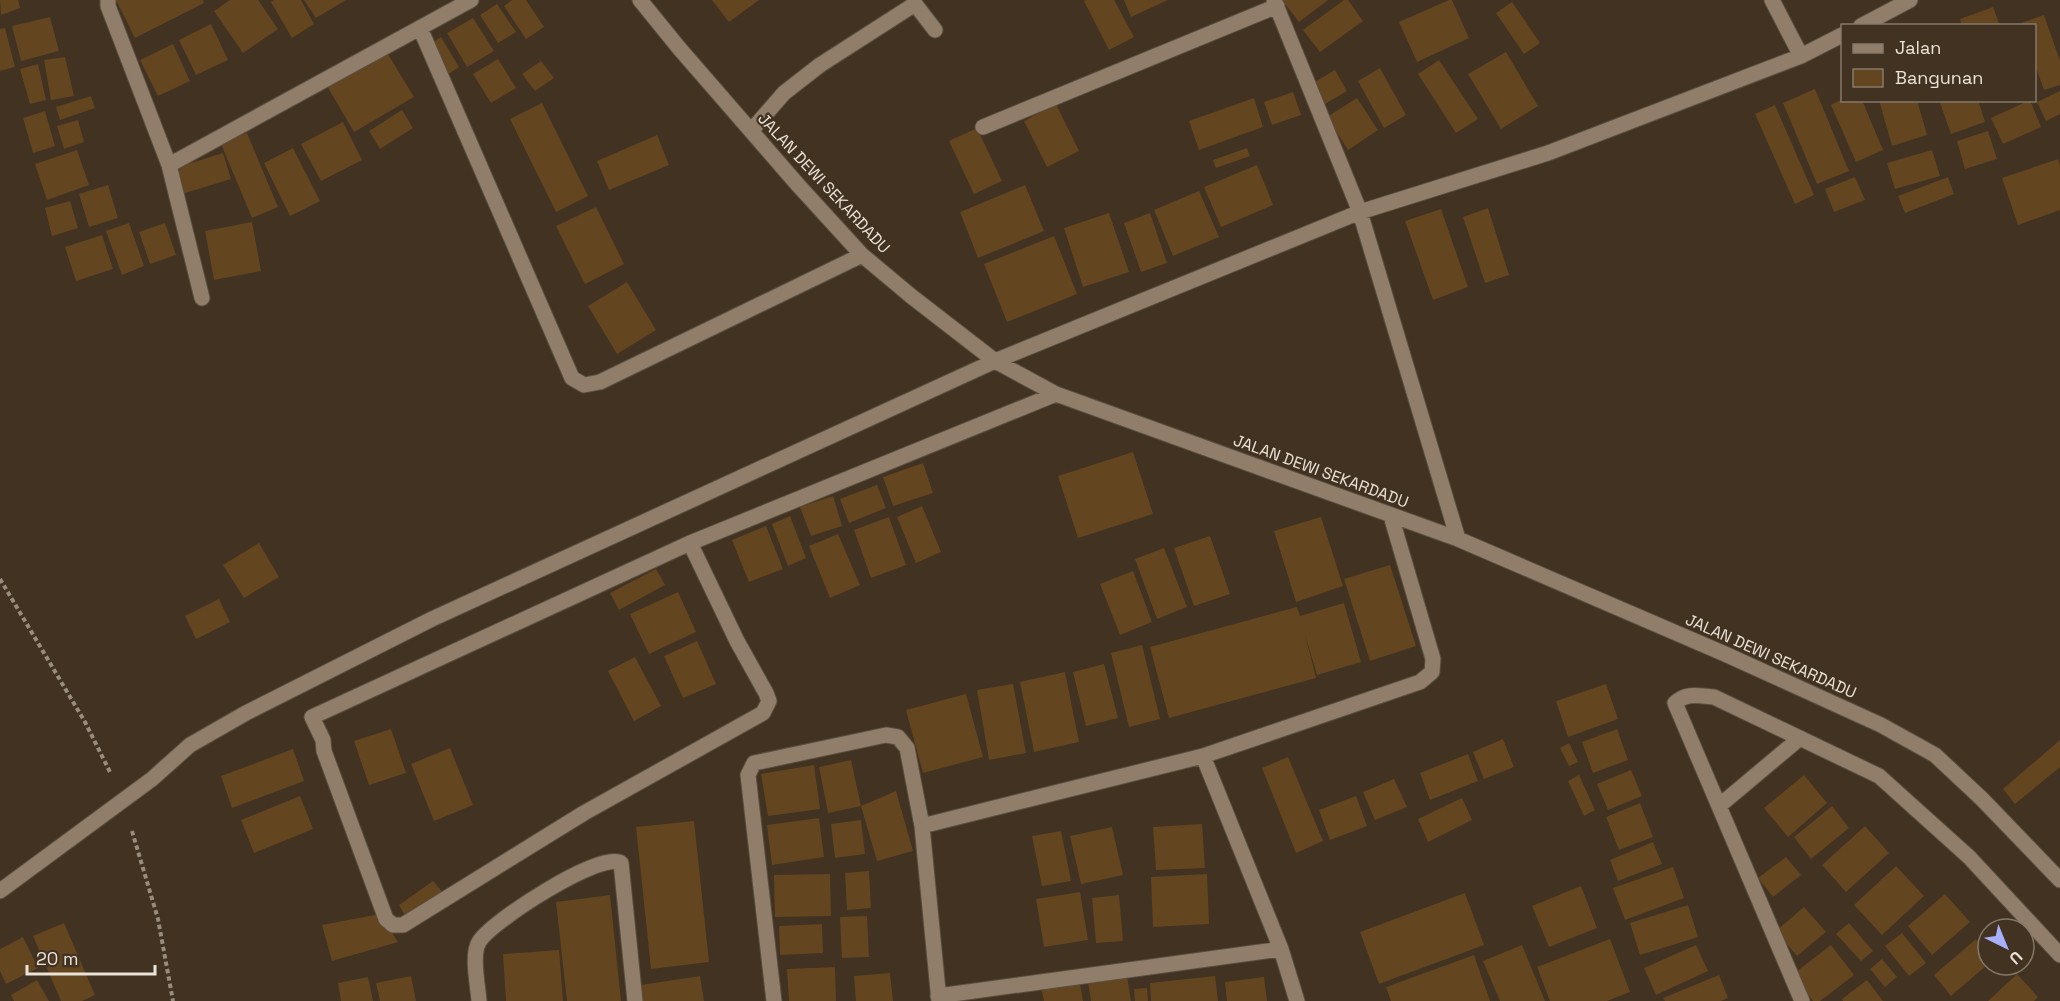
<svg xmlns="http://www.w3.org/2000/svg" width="2060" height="1001" viewBox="0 0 2060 1001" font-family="'Space Grotesk',sans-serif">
  <rect width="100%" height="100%" fill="#413221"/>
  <!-- building -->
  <path fill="#634520" d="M 0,0 L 18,0 L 20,8 L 1,15 Z
    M 116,0 L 203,0 L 204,3 L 135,38 Z
    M 230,0 L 258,0 L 278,29 L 243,53 L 214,11 Z
    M 274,0 L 301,0 L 314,24 L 292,38 L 271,2 Z
    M 304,0 L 346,0 L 316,18 Z
    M 512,0 L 526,0 L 544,27 L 526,39 L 504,6 Z
    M 712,0 L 759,0 L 729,22 Z
    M 1086,0 L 1114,0 L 1134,37 L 1109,50 L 1084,1 Z
    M 1124,0 L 1168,0 L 1131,17 Z
    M 1282,0 L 1328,0 L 1299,22 Z
    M 1344,0 L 1348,0 L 1363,21 L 1320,52 L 1303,30 Z
    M 1449,0 L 1452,0 L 1469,38 L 1417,62 L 1399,22 Z
    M 1512,2 L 1540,43 L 1524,54 L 1496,13 Z
    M 497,4 L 516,32 L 498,43 L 480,15 Z
    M 1993,7 L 2000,26 L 1962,26 L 1960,19 Z
    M 2044,15 L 2060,61 L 2060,85 L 2044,90 L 2034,62 L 2034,26 L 2022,26 L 2021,23 Z
    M 50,17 L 59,51 L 21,61 L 12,26 Z
    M 473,18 L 494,51 L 467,67 L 447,33 Z
    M 211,24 L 228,60 L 196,75 L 179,40 Z
    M 5,28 L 15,67 L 0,71 L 0,29 Z
    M 441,37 L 459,67 L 447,75 L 429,45 Z
    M 173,44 L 190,81 L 158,96 L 140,60 Z
    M 386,51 L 414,97 L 354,132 L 327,86 Z
    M 1506,52 L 1538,106 L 1501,129 L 1468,74 Z
    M 65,57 L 74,96 L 51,100 L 44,60 Z
    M 498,59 L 516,88 L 491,103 L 473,74 Z
    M 1439,60 L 1478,119 L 1456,133 L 1418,74 Z
    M 541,61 L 554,78 L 535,91 L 522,74 Z
    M 38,64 L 46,100 L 30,104 L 20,69 Z
    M 1380,68 L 1406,115 L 1384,128 L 1358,81 Z
    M 1335,70 L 1347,91 L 1325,104 L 1313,83 Z
    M 1815,89 L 1849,171 L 1817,184 L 1783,103 Z
    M 2060,91 L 2060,114 L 2046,121 L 2037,102 Z
    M 1293,92 L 1301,115 L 1272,125 L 1264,102 Z
    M 91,96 L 95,108 L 60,120 L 56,107 Z
    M 1254,98 L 1263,127 L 1199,150 L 1189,121 Z
    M 1357,98 L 1378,130 L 1348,150 L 1327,117 Z
    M 1841,100 L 1862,100 L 1883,150 L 1856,162 L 1831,105 Z
    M 1879,100 L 1917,100 L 1927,135 L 1892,146 Z
    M 1939,100 L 1978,100 L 1985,122 L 1951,134 Z
    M 2030,100 L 2041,127 L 2003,144 L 1991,118 Z
    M 542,103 L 588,196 L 556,212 L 510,119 Z
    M 1056,104 L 1079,151 L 1047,167 L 1024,121 Z
    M 1775,105 L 1814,195 L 1795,204 L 1755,114 Z
    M 402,110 L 413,128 L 380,149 L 369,131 Z
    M 45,111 L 55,146 L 33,153 L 23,118 Z
    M 78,120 L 84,142 L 64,149 L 57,126 Z
    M 343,122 L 362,160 L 321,181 L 301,144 Z
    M 977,128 L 1002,181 L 974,194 L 949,141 Z
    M 1988,131 L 1997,159 L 1965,169 L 1957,141 Z
    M 247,133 L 278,207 L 252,218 L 221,144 Z
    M 657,135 L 669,165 L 609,190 L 597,161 Z
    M 293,148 L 320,201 L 290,216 L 264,163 Z
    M 1247,148 L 1250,156 L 1216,168 L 1213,160 Z
    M 77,150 L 89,185 L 47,200 L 35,164 Z
    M 1932,150 L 1940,176 L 1895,189 L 1887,163 Z
    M 223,153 L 231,179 L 182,194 L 175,168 Z
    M 2058,159 L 2060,166 L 2060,210 L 2018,225 L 2002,178 Z
    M 1257,165 L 1273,205 L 1221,227 L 1204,187 Z
    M 1855,177 L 1865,200 L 1834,212 L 1825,189 Z
    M 1948,177 L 1954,194 L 1905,213 L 1898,196 Z
    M 108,185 L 118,218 L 89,227 L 79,194 Z
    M 1025,185 L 1044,231 L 978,258 L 960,212 Z
    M 1199,191 L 1219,237 L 1173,256 L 1154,210 Z
    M 70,201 L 78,228 L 52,236 L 45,208 Z
    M 596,207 L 624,264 L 585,284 L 556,226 Z
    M 1488,208 L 1509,275 L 1485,283 L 1463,217 Z
    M 1441,209 L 1468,287 L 1433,300 L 1405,221 Z
    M 1109,213 L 1129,272 L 1083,287 L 1064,228 Z
    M 1150,213 L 1167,263 L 1141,272 L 1124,223 Z
    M 252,222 L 261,271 L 214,280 L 205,231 Z
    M 129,223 L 144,266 L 122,275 L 106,231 Z
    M 165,223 L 176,255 L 150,264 L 139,232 Z
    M 102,235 L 113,269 L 76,281 L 65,247 Z
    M 1054,236 L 1077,294 L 1007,322 L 984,264 Z
    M 627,282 L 656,330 L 617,354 L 588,306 Z
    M 1133,452 L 1153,514 L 1078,538 L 1058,476 Z
    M 923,463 L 933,493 L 893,506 L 883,477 Z
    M 877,485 L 886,508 L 849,523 L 840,499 Z
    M 833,496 L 842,526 L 811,536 L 800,507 Z
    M 922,506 L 941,552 L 916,563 L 897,517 Z
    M 790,516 L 806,558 L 788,566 L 772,524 Z
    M 889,517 L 906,565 L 871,578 L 854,530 Z
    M 1321,517 L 1343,586 L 1296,602 L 1274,531 Z
    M 766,526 L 783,569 L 749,582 L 732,540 Z
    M 838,534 L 860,585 L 830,598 L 809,546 Z
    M 1210,536 L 1230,594 L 1194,606 L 1174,548 Z
    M 259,543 L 279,577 L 244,598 L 223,565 Z
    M 1164,548 L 1187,607 L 1157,619 L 1135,559 Z
    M 1390,565 L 1416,646 L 1370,661 L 1344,579 Z
    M 656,569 L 665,585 L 619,610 L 610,593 Z
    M 1133,571 L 1152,622 L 1120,635 L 1100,584 Z
    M 678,592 L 696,632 L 649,654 L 630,614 Z
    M 219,599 L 230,622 L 196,639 L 185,616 Z
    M 1344,603 L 1361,662 L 1317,675 L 1305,634 L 1316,678 L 1169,718 L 1150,647 L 1297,607 L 1300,616 Z
    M 697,641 L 716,684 L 683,698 L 664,656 Z
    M 1142,645 L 1160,719 L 1129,727 L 1111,653 Z
    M 635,657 L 661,706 L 634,721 L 608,671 Z
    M 1104,664 L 1118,718 L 1086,726 L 1073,672 Z
    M 1065,672 L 1079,742 L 1034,752 L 1020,682 Z
    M 1013,684 L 1026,753 L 989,760 L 977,690 Z
    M 1606,684 L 1618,719 L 1568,737 L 1556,701 Z
    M 966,694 L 983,757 L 923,773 L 906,710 Z
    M 391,729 L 406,773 L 369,785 L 354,741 Z
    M 1617,729 L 1628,760 L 1593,773 L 1582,742 Z
    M 1503,739 L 1514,767 L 1484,779 L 1473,752 Z
    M 2060,740 L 2060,767 L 2015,804 L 2003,789 Z
    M 1569,743 L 1578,762 L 1569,766 L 1560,748 Z
    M 450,748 L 473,805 L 434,821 L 411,764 Z
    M 293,749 L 304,781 L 232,808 L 221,776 Z
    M 1468,754 L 1478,781 L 1430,800 L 1420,773 Z
    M 1288,757 L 1323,841 L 1296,853 L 1262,768 Z
    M 851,760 L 861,806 L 896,791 L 913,851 L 877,861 L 861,806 L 828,813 L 819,767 Z
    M 814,765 L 820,809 L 768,816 L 761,774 Z
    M 1631,770 L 1642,796 L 1608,810 L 1597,784 Z
    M 1579,775 L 1595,810 L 1584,816 L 1568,781 Z
    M 1804,775 L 1827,803 L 1788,837 L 1764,808 Z
    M 1394,779 L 1407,807 L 1375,820 L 1363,792 Z
    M 300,796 L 313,829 L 254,853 L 241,820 Z
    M 1356,796 L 1367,826 L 1330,840 L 1319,810 Z
    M 1462,798 L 1472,820 L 1428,842 L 1418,819 Z
    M 1640,803 L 1653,837 L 1619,850 L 1606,817 Z
    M 1832,806 L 1849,828 L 1811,859 L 1794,837 Z
    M 819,818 L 824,857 L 772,865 L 767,825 Z
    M 861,820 L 865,854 L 835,858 L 831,824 Z
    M 694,821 L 709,962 L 651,969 L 636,827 Z
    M 1202,824 L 1205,868 L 1156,870 L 1153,827 Z
    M 1865,826 L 1889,853 L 1846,892 L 1822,865 Z
    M 1112,827 L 1123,875 L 1081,884 L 1070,836 Z
    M 1061,831 L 1071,881 L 1042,886 L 1032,836 Z
    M 1653,842 L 1662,864 L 1618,881 L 1610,860 Z
    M 1786,857 L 1801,875 L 1773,897 L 1758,878 Z
    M 1896,866 L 1924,896 L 1882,935 L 1854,905 Z
    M 1673,867 L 1684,898 L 1625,920 L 1613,888 Z
    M 869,871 L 871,908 L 847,910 L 845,873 Z
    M 830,874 L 831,916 L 775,917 L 774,875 Z
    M 1207,874 L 1209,924 L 1153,927 L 1151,877 Z
    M 433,881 L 445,895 L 407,919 L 399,905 Z
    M 1581,886 L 1597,928 L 1549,947 L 1532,906 Z
    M 1080,892 L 1088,940 L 1044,947 L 1036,899 Z
    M 1465,893 L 1484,945 L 1379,984 L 1360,932 Z
    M 1945,894 L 1970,922 L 1932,955 L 1908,926 Z
    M 610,895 L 621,1001 L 567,1001 L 556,902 Z
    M 1119,895 L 1123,941 L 1096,943 L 1092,898 Z
    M 1688,905 L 1698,937 L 1640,955 L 1630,923 Z
    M 1804,907 L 1826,932 L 1797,956 L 1776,931 Z
    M 380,914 L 398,942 L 332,961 L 322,925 Z
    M 867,916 L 869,957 L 842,958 L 840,917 Z
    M 64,923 L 95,995 L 82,1001 L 61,1001 L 33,936 Z
    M 1849,923 L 1873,951 L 1861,961 L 1836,934 Z
    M 822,924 L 823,953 L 780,955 L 779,926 Z
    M 1902,933 L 1926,963 L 1909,976 L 1885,946 Z
    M 23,937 L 38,968 L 6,984 L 0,971 L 0,949 Z
    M 1610,939 L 1630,992 L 1607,1001 L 1550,1001 L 1537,967 Z
    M 1976,939 L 1988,954 L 1988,964 L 1951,996 L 1934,975 Z
    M 1522,945 L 1545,1001 L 1500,1001 L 1483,961 Z
    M 1696,945 L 1708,971 L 1656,995 L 1644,968 Z
    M 1831,945 L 1854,975 L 1820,1001 L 1813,1001 L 1792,975 Z
    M 559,950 L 563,1001 L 506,1001 L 503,954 Z
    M 1474,955 L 1490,1001 L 1391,1001 L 1386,987 Z
    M 1882,959 L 1897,977 L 1885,987 L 1870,969 Z
    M 835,967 L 836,1001 L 789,1001 L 787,969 Z
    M 1126,970 L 1131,1001 L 1091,1001 L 1087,976 Z
    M 890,973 L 893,1001 L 856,1001 L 854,976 Z
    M 2017,974 L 2038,997 L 2034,1001 L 1988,1001 Z
    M 1719,975 L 1728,998 L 1721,1001 L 1665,1001 L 1663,998 Z
    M 411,976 L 416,1001 L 380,1001 L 376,983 Z
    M 700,976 L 704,1001 L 643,1001 L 641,985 Z
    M 1215,976 L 1218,1001 L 1151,1001 L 1150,983 Z
    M 368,977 L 373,1001 L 341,1001 L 338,983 Z
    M 1264,977 L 1267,1001 L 1227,1001 L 1225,982 Z
    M 1079,979 L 1083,1001 L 1044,1001 L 1041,986 Z
    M 37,980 L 49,1001 L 14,1001 L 11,995 Z
    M 1867,980 L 1883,1001 L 1843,1001 L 1842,999 Z
    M 1147,988 L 1148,1001 L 1135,1001 L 1134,989 Z"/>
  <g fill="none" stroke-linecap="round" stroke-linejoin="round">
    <defs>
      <path id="minor" d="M 108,0 L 108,6 L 169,165 L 202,298
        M 640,0 L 679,48 L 798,185 L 862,255 L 911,296 L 995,361 L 1056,394 L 1458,539 L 1725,654 L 1881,725 L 1935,755 L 1982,799 L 2060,880
        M 1274,0 L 1360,212 L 1458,539
        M 1772,0 L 1801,56
        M 1861,26 L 1910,0
        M 420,28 L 572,378 L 584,385 L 600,382 L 862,255
        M 983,127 L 1277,6
        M 751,131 L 784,93 L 820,65 L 915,4 L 935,30
        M 169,165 L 471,0
        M 690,543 L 737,641 L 766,693 L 769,701 L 763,713 L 584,813 L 403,925 L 393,925 L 386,919 L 324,751 L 323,740 L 312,717 Z
        M 690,543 L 1056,394
        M 1203,756 L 1281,949 L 1297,1001
        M 1719,806 L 1800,738
        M 922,826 L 1203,756 L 1420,682 L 1432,672 L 1433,659 L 1391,516
        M 0,891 L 152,779 L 190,745 L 246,713 L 432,619 L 995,361 L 1360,212 L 1548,153 L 1801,56 L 1842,35
        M 938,996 L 1281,949
        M 479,1001 C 478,985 471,955 479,942 C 490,922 602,850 621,863 L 635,1001
        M 774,1001 L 748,775 L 754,763 L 886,735 L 898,737 L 907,748 L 922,826 L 939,1001
        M 1802,1001 L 1675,703 C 1687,692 1699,696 1714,697 L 1879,776 L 1969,857 L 2060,955"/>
    </defs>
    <!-- minor casing -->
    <use href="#minor" stroke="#5a4e3f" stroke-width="17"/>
    <!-- path -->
    <path stroke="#988c7e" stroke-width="4" stroke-dasharray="4.5 3" stroke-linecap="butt" d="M 0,579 L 85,722 L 111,774
      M 132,831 L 158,919 L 173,1001"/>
    <!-- minor -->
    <use href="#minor" stroke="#907e6b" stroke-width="15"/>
  </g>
  <g text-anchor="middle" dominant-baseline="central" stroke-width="4.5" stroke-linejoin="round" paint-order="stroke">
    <!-- street labels -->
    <g font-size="16" fill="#ece3d8" stroke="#413221">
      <text transform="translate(824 183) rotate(47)">JALAN DEWI SEKARDADU</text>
      <text transform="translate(1321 471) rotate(20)">JALAN DEWI SEKARDADU</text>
      <text transform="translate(1771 656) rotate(24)">JALAN DEWI SEKARDADU</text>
    </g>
  </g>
  <!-- legend -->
  <rect x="1841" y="24" width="195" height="78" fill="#413221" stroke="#85796a" stroke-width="1.5"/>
  <rect x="1853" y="44" width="30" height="9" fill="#907e6b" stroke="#85796a" stroke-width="1.5"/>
  <text x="1895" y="54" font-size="18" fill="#ece3d8">Jalan</text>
  <rect x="1853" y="69" width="30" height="18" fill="#634520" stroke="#85796a" stroke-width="1.5"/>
  <text x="1895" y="84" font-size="18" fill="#ece3d8">Bangunan</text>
  <!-- north arrow -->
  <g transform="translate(2006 947) rotate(137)"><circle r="28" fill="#413221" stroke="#85796a" stroke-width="1.5"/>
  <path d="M0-4.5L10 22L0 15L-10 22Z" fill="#a8b0fc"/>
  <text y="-9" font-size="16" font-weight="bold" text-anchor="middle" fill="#ece3d8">U</text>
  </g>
  <!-- scale -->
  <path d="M27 965v9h128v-9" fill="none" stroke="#ece3d8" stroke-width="3"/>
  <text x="36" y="965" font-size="18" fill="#ece3d8" stroke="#413221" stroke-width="4.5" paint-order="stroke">20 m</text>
</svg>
